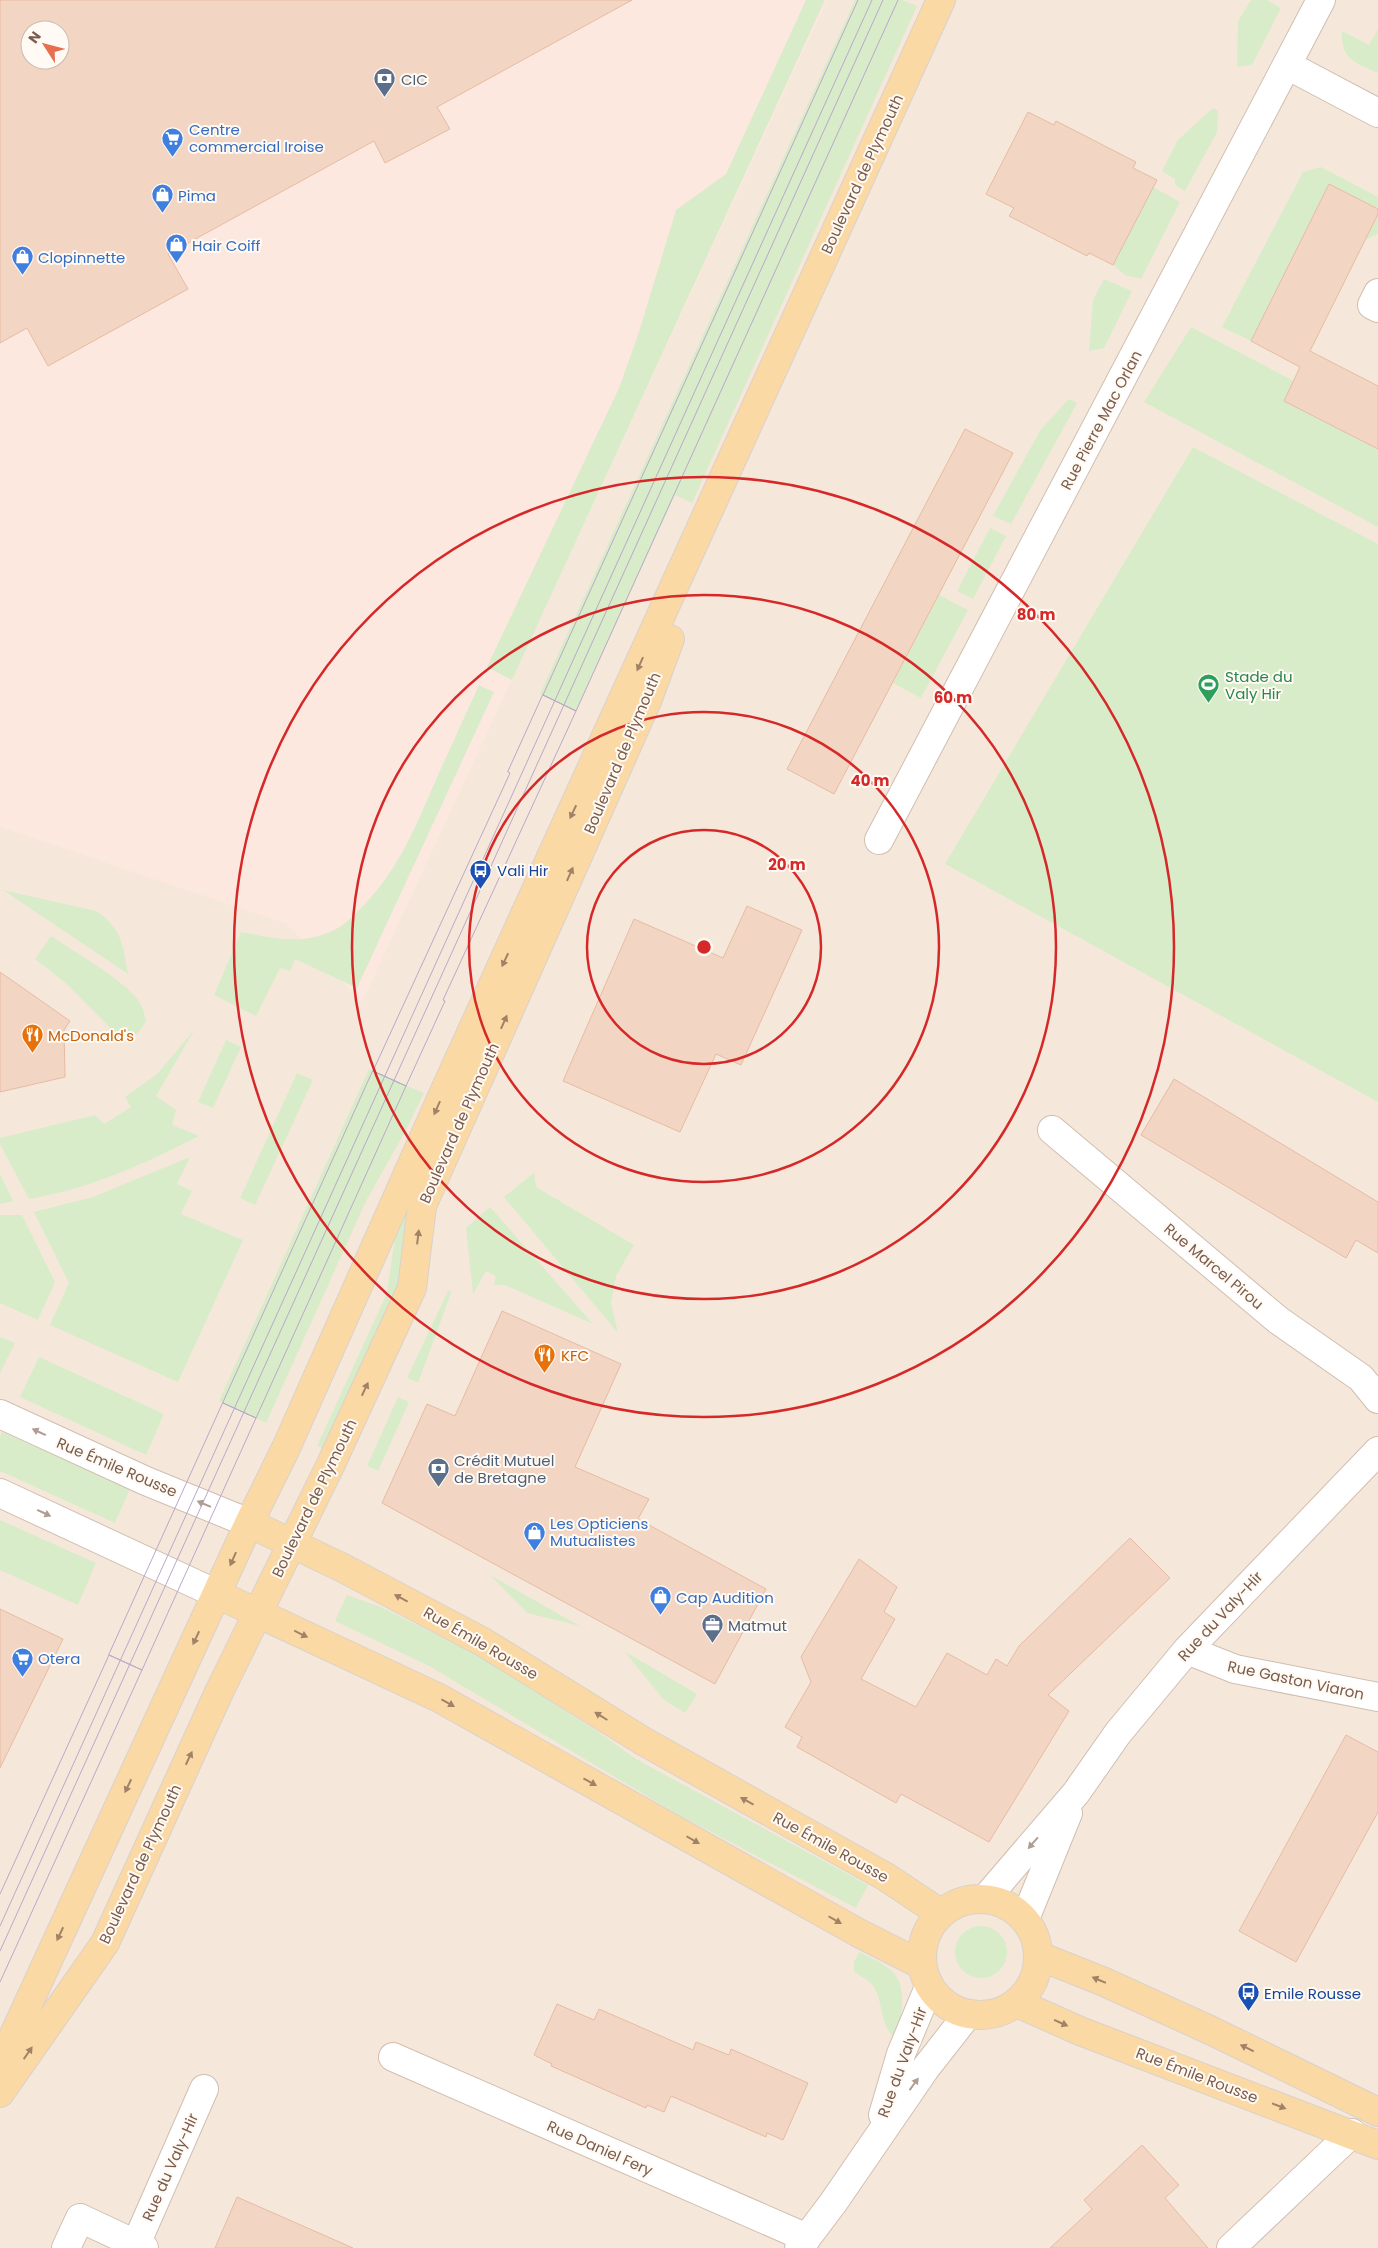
<svg xmlns="http://www.w3.org/2000/svg" width="1378" height="2248" viewBox="0 0 1378 2248" font-family="Poppins,sans-serif">
  <rect width="100%" height="100%" fill="#fdf6ec"/>
  <!-- residential -->
  <path fill="#f5e8da" fill-rule="evenodd" d="M 0,0 L 1378,0 L 1378,2248 L 0,2248 ZM 30,30 L 60,30 L 60,60 L 30,60 Z"/>
  <!-- commercial -->
  <path fill="#fde8e0" fill-rule="evenodd" d="M 0,0 L 827,0 L 362,1002 L 286,923 L 0,827 ZM 30,30 L 60,30 L 60,60 L 30,60 Z"/>
  <!-- green -->
  <path fill="#d8ecc9" d="M 806,0 L 825,0 L 512,680 L 487,667 L 619,388 L 639,332 L 676,210 L 726,174 Z
    M 855,0 L 902,0 L 917,6 L 692,503 L 675,495 L 576,711 L 540,694 Z
    M 1251,0 L 1267,0 L 1281,8 L 1252,65 L 1237,67 L 1238,21 Z
    M 1378,29 L 1378,73 C 1355,62 1341,61 1342,31 L 1369,45 Z
    M 1213,108 L 1218,111 L 1217,132 L 1185,191 L 1175,185 L 1175,179 L 1162,171 L 1178,140 Z
    M 1321,167 L 1378,197 L 1378,209 L 1329,184 L 1251,341 L 1222,327 L 1303,172 Z
    M 1153,187 L 1180,202 L 1141,279 L 1125,275 L 1113,265 Z
    M 1378,214 L 1378,234 L 1365,240 Z
    M 1104,279 L 1132,291 L 1104,348 L 1089,351 L 1093,300 Z
    M 1191,327 L 1294,381 L 1284,401 L 1378,449 L 1378,527 L 1144,402 Z
    M 1069,399 L 1077,403 L 1011,524 L 993,516 L 1041,429 Z
    M 1193,447 L 1378,544 L 1378,1102 L 945,864 Z
    M 990,528 L 1006,536 L 973,599 L 957,591 Z
    M 939,595 L 968,610 L 921,698 L 893,683 Z
    M 479,685 L 494,692 L 357,988 L 295,959 L 290,971 L 280,968 L 256,1016 L 214,995 L 241,932 C 274,938 298,945 330,932 C 343,927 353,916 363,906 C 400,868 417,823 438,775 C 452,745 465,715 479,685 Z
    M 3,890 L 96,911 C 122,928 123,945 128,974 Z
    M 51,936 C 72,950 125,981 138,1000 C 143,1007 144,1013 146,1021 L 138,1033 L 130,1039 L 120,1038 L 67,984 L 35,959 Z
    M 195,1029 L 156,1096 L 176,1110 L 172,1125 L 199,1136 C 144,1164 90,1189 29,1199 L 0,1144 L 0,1138 L 95,1115 L 104,1124 L 131,1107 L 125,1097 L 157,1074 Z
    M 226,1040 L 241,1047 L 213,1108 L 198,1102 Z
    M 369,1069 L 424,1093 L 406,1130 L 366,1201 L 266,1423 L 219,1401 Z
    M 297,1073 L 313,1080 L 255,1205 L 240,1198 Z
    M 190,1157 L 177,1184 L 192,1191 L 181,1214 L 243,1240 L 178,1382 L 50,1325 L 69,1283 L 34,1212 L 93,1197 Z
    M 534,1173 L 536,1187 L 634,1245 L 616,1276 L 611,1303 L 618,1333 L 504,1197 Z
    M 0,1174 L 13,1201 L 0,1204 Z
    M 410,1194 L 400,1286 L 325,1449 L 317,1446 L 387,1293 L 399,1209 Z
    M 490,1207 L 593,1324 L 505,1285 L 494,1285 L 496,1276 L 486,1271 L 473,1294 L 466,1228 Z
    M 0,1215 L 22,1215 L 55,1282 L 38,1320 L 0,1303 Z
    M 449,1289 L 451,1293 L 418,1383 L 407,1378 Z
    M 0,1337 L 15,1343 L 0,1373 Z
    M 39,1357 L 164,1414 L 146,1455 L 20,1397 Z
    M 398,1397 L 409,1402 L 378,1471 L 367,1466 Z
    M 2,1432 L 130,1489 L 115,1523 L 0,1471 L 0,1437 Z
    M 0,1520 L 96,1563 L 78,1605 L 0,1570 Z
    M 490,1575 L 580,1626 L 527,1613 Z
    M 347,1595 L 381,1607 L 478,1655 L 597,1731 L 636,1759 L 868,1885 L 856,1908 L 677,1814 L 429,1666 L 335,1621 Z
    M 624,1651 L 697,1694 L 685,1713 L 664,1700 Z
    M955 1952a26 26 0 1 1 52 0a26 26 0 1 1-52 0Z
    M 859,1952 C 888,1967 904,1970 902,2007 C 902,2019 900,2027 893,2036 C 879,2023 884,2002 873,1986 C 869,1980 860,1976 854,1972 L 854,1962 Z"/>
  <!-- building -->
  <path fill="#f3d5c3" stroke="#e6bba3" fill-rule="evenodd" d="M 0,0 L 632,0 L 437,107 L 450,129 L 385,163 L 374,141 L 168,254 L 188,289 L 48,366 L 27,328 L 0,343 ZM 30,30 L 60,30 L 60,60 L 30,60 Z
    M 1028,112 L 1054,125 L 1056,121 L 1136,162 L 1133,168 L 1157,180 L 1113,265 L 1089,253 L 1087,256 L 1009,216 L 1014,208 L 986,194 Z
    M 1329,184 L 1378,209 L 1378,214 L 1310,351 L 1378,386 L 1378,449 L 1284,401 L 1300,367 L 1251,341 Z
    M 965,429 L 1013,453 L 834,794 L 787,769 Z
    M 747,906 L 802,930 L 741,1065 L 716,1054 L 680,1132 L 563,1081 L 634,919 L 723,958 Z
    M 0,972 L 70,1021 L 64,1030 L 65,1077 L 0,1092 Z
    M 1174,1079 L 1378,1202 L 1378,1253 L 1356,1240 L 1346,1258 L 1141,1135 Z
    M 502,1311 L 621,1364 L 575,1467 L 649,1499 L 638,1519 L 766,1589 L 715,1684 L 382,1503 L 427,1404 L 455,1416 Z
    M 1130,1538 L 1170,1578 L 1048,1695 L 1069,1711 L 989,1842 L 901,1794 L 896,1803 L 797,1747 L 802,1737 L 785,1727 L 811,1682 L 801,1657 L 859,1559 L 897,1587 L 884,1612 L 895,1619 L 861,1679 L 916,1707 L 947,1653 L 987,1675 L 996,1659 L 1007,1666 L 1019,1646 Z
    M 0,1609 L 63,1639 L 0,1768 Z
    M 1346,1735 L 1378,1752 L 1378,1812 L 1296,1962 L 1239,1931 Z
    M 557,2004 L 594,2020 L 599,2009 L 693,2050 L 696,2042 L 729,2055 L 731,2049 L 808,2083 L 783,2140 L 767,2133 L 766,2137 L 671,2096 L 664,2112 L 647,2105 L 646,2108 L 551,2066 L 552,2064 L 534,2055 Z
    M 1142,2145 L 1179,2185 L 1165,2198 L 1208,2248 L 1050,2248 L 1092,2209 L 1084,2200 Z
    M 237,2197 L 353,2248 L 215,2248 Z"/>
  <g fill="none" stroke-linecap="round" stroke-linejoin="round">
    <defs>
      <path id="minor" d="M 1287,65 L 1378,113
        M 1378,293 L 1372,305 L 1378,308
        M 879,840 L 1321,0
        M 1052,1130 L 1278,1320 L 1361,1378 L 1378,1399
        M 0,1414 L 146,1481 L 249,1523
        M 0,1493 L 217,1594
        M 1187,1650 L 1235,1669 L 1378,1697
        M 986,1898 L 1076,1793 L 1118,1733 L 1187,1650 L 1378,1451
        M 1025,1919 L 1068,1813
        M 393,2057 L 807,2238
        M 883,2115 L 901,2054 L 929,1987
        M 136,2244 L 204,2089
        M 66,2248 L 80,2218 L 144,2248
        M 799,2248 L 833,2203 L 925,2069 L 968,2014
        M 1231,2248 L 1352,2133"/>
      <path id="major" d="M 249,1523 L 343,1568 L 483,1642 L 643,1741 L 886,1877 L 940,1913
        M 217,1594 L 439,1698 L 857,1932 L 922,1965
        M922 1957a58 58 0 1 1 116 0a58 58 0 1 1-116 0Z
        M 1039,1956 L 1102,1981 L 1212,2031 L 1378,2112
        M 1017,2003 L 1080,2031 L 1378,2145
        M 0,2065 L 249,1523 L 286,1448 L 445,1090 L 941,0
        M 0,2093 L 105,1943 L 220,1690 L 330,1466 L 412,1288 L 422,1206 L 647,701 L 670,639"/>
    </defs>
    <!-- minor casing -->
    <use href="#minor" stroke="#d1beb0" stroke-width="30"/>
    <!-- major casing -->
    <use href="#major" stroke="#dad1cd" stroke-width="30"/>
    <!-- minor -->
    <use href="#minor" stroke="#fff" stroke-width="28"/>
    <!-- major -->
    <use href="#major" stroke="#fbd9a5" stroke-width="28"/>
    <!-- tram -->
    <path stroke="#b9a8c9" stroke-width="1" d="M 858,0 L 543,695 L 576,711 L 898,0
      M 543,695 L 576,711 L 443,1000 L 445,1001 L 406,1086 L 373,1071 L 510,773 L 508,772 Z
      M 373,1071 L 406,1086 L 256,1418 L 223,1403 Z
      M 223,1403 L 256,1418 L 142,1670 L 109,1655 Z
      M 0,1894 L 109,1655 L 142,1670 L 0,1982
      M 0,1926 L 872,0
      M 0,1951 L 883,0"/>
  </g>
  <!-- one-way arrows -->
  <defs><path id="oneway-solid" d="M-6-.8H1V-3.2L6.5 0L1 3.2V.8H-6Z" transform="scale(1.25)"/></defs>
  <g fill="#a18267">
    <use href="#oneway-solid" transform="translate(640 664) rotate(114)"/>
    <use href="#oneway-solid" transform="translate(573 812) rotate(115)"/>
    <use href="#oneway-solid" transform="translate(570 874) rotate(-66)"/>
    <use href="#oneway-solid" transform="translate(505 960) rotate(115)"/>
    <use href="#oneway-solid" transform="translate(504 1022) rotate(-66)"/>
    <use href="#oneway-solid" transform="translate(437 1108) rotate(114)"/>
    <use href="#oneway-solid" transform="translate(418 1237) rotate(-83)"/>
    <use href="#oneway-solid" transform="translate(365 1389) rotate(-65)"/>
    <use href="#oneway-solid" transform="translate(233 1559) rotate(114)"/>
    <use href="#oneway-solid" transform="translate(401 1598) rotate(-152)"/>
    <use href="#oneway-solid" transform="translate(301 1634) rotate(26)"/>
    <use href="#oneway-solid" transform="translate(196 1638) rotate(115)"/>
    <use href="#oneway-solid" transform="translate(448 1703) rotate(29)"/>
    <use href="#oneway-solid" transform="translate(601 1716) rotate(-148)"/>
    <use href="#oneway-solid" transform="translate(189 1758) rotate(-65)"/>
    <use href="#oneway-solid" transform="translate(590 1782) rotate(29)"/>
    <use href="#oneway-solid" transform="translate(128 1786) rotate(115)"/>
    <use href="#oneway-solid" transform="translate(747 1801) rotate(-151)"/>
    <use href="#oneway-solid" transform="translate(693 1840) rotate(30)"/>
    <use href="#oneway-solid" transform="translate(835 1920) rotate(30)"/>
    <use href="#oneway-solid" transform="translate(60 1934) rotate(115)"/>
    <use href="#oneway-solid" transform="translate(1099 1980) rotate(-157)"/>
    <use href="#oneway-solid" transform="translate(1061 2023) rotate(24)"/>
    <use href="#oneway-solid" transform="translate(1247 2048) rotate(-154)"/>
    <use href="#oneway-solid" transform="translate(28 2053) rotate(-55)"/>
    <use href="#oneway-solid" transform="translate(1279 2106) rotate(21)"/>
  </g>
  <g fill="#af9d94">
    <use href="#oneway-solid" transform="translate(39 1432) rotate(-155)"/>
    <use href="#oneway-solid" transform="translate(204 1504) rotate(-157)"/>
    <use href="#oneway-solid" transform="translate(44 1513) rotate(25)"/>
    <use href="#oneway-solid" transform="translate(1033 1843) rotate(131)"/>
    <use href="#oneway-solid" transform="translate(914 2084) rotate(-54)"/>
  </g>
  <!-- distance rings -->
  <g fill="none" stroke="#d62828" stroke-width="2.5">
    <circle cx="704" cy="947" r="117"/>
    <circle cx="704" cy="947" r="235"/>
    <circle cx="704" cy="947" r="352"/>
    <circle cx="704" cy="947" r="470"/>
  </g>
  <!-- icons -->
  <defs>
    <symbol id="bank-pin" viewBox="-11 -11 22 30"><path d="M0 17L-7.5 6A9.5 9.5 0 1 1 7.5 6Z" fill="#5c6f8a" stroke="#fffaf3"/><path d="M-6-4H6V4H-6ZM0-2.3a2.3 2.3 0 1 0 0 4.6a2.3 2.3 0 1 0 0-4.6Z" fill="#fff"/></symbol>
    <symbol id="supermarket-pin" viewBox="-11 -11 22 30"><path d="M0 17L-7.5 6A9.5 9.5 0 1 1 7.5 6Z" fill="#3f7fe0" stroke="#fffaf3"/><path d="M-6-5.5h2.5l.6 2H6L4.5 2H-2.5L-4.4-4H-6ZM-1.5 3.2a1.3 1.3 0 1 0 .1 0ZM3 3.2a1.3 1.3 0 1 0 .1 0Z" fill="#fff"/></symbol>
    <symbol id="shop-pin" viewBox="-11 -11 22 30"><path d="M0 17L-7.5 6A9.5 9.5 0 1 1 7.5 6Z" fill="#3f7fe0" stroke="#fffaf3"/><path d="M-5-2.5h2.3a2.7 3.5 0 0 1 5.4 0H5L5.5 6h-11ZM-1.5-2.5h3a1.5 2.3 0 0 0-3 0Z" fill="#fff"/></symbol>
    <symbol id="stadium-pin" viewBox="-11 -11 22 30"><path d="M0 17L-7.5 6A9.5 9.5 0 1 1 7.5 6Z" fill="#2e9e5b" stroke="#fffaf3"/><path d="M0-5a6.5 5 0 1 0 0 10a6.5 5 0 1 0 0-10ZM-3.5-1.8h7v3.6h-7Z" fill="#fff"/></symbol>
    <symbol id="bus-pin" viewBox="-11 -11 22 30"><path d="M0 17L-7.5 6A9.5 9.5 0 1 1 7.5 6Z" fill="#1a4fb4" stroke="#fffaf3"/><path d="M-5-6H5V4H4V6H2V4H-2V6H-4V4H-5ZM-3.5-4V0h7V-4ZM-3.5 1.2v1.5H-2V1.2ZM2 1.2v1.5H3.5V1.2Z" fill="#fff"/></symbol>
    <symbol id="restaurant-pin" viewBox="-11 -11 22 30"><path d="M0 17L-7.5 6A9.5 9.5 0 1 1 7.5 6Z" fill="#e8710a" stroke="#fffaf3"/><path d="M-5-6h1v4h1v-4h1v4h1v-4h1v5L-1.5 .5V6h-2V.5L-5-1ZM5-6V6H3V1.5H1.5Q1.5-4 5-6Z" fill="#fff"/></symbol>
    <symbol id="office-pin" viewBox="-11 -11 22 30"><path d="M0 17L-7.5 6A9.5 9.5 0 1 1 7.5 6Z" fill="#5c6f8a" stroke="#fffaf3"/><path d="M-6-3h4V-5.5h4V-3h4V5H-6ZM-1-4.5V-3h2v-1.5ZM-6 0V1H6V0Z" fill="#fff"/></symbol>
  </defs>
  <g fill-rule="evenodd">
    <use href="#bank-pin" x="372" y="66" width="25" height="34"/>
    <use href="#supermarket-pin" x="160" y="126" width="25" height="34"/>
    <use href="#shop-pin" x="150" y="182" width="25" height="34"/>
    <use href="#shop-pin" x="164" y="232" width="25" height="34"/>
    <use href="#shop-pin" x="10" y="244" width="25" height="34"/>
    <use href="#stadium-pin" x="1196" y="672" width="25" height="34"/>
    <use href="#bus-pin" x="468" y="858" width="25" height="34"/>
    <use href="#restaurant-pin" x="20" y="1022" width="25" height="34"/>
    <use href="#restaurant-pin" x="532" y="1342" width="25" height="34"/>
    <use href="#bank-pin" x="426" y="1456" width="25" height="34"/>
    <use href="#shop-pin" x="522" y="1520" width="25" height="34"/>
    <use href="#shop-pin" x="648" y="1584" width="25" height="34"/>
    <use href="#office-pin" x="700" y="1612" width="25" height="34"/>
    <use href="#supermarket-pin" x="10" y="1646" width="25" height="34"/>
    <use href="#bus-pin" x="1236" y="1980" width="25" height="34"/>
  </g>
  <g text-anchor="middle" dominant-baseline="central" stroke-width="4" stroke-linejoin="round" paint-order="stroke">
    <!-- service labels -->
    <g font-size="15" fill="#4e5e75" stroke="#fffaf3" text-anchor="start">
      <text x="401" y="79">CIC</text>
      <text x="454" y="1460">Crédit Mutuel<tspan x="454" dy="17">de Bretagne</tspan></text>
      <text x="728" y="1625">Matmut</text>
    </g>
    <!-- shop labels -->
    <g font-size="15" fill="#366cbe" stroke="#fffaf3" text-anchor="start">
      <text x="189" y="129">Centre<tspan x="189" dy="17">commercial Iroise</tspan></text>
      <text x="178" y="195">Pima</text>
      <text x="192" y="245">Hair Coiff</text>
      <text x="38" y="257">Clopinnette</text>
      <text x="550" y="1523">Les Opticiens<tspan x="550" dy="17">Mutualistes</tspan></text>
      <text x="676" y="1597">Cap Audition</text>
      <text x="38" y="1658">Otera</text>
    </g>
    <!-- street labels -->
    <g font-size="15" fill="#7a5c4d" stroke="#fffaf3">
      <text transform="translate(862 174) rotate(-65)">Boulevard de Plymouth</text>
      <text transform="translate(1101 420) rotate(-62)">Rue Pierre Mac Orlan</text>
      <text transform="translate(622 753) rotate(-67)">Boulevard de Plymouth</text>
      <text transform="translate(459 1123) rotate(-66)">Boulevard de Plymouth</text>
      <text transform="translate(1214 1266) rotate(40)">Rue Marcel Pirou</text>
      <text transform="translate(117 1467) rotate(23)">Rue Émile Rousse</text>
      <text transform="translate(314 1498) rotate(-64)">Boulevard de Plymouth</text>
      <text transform="translate(1220 1616) rotate(-47)">Rue du Valy-Hir</text>
      <text transform="translate(481 1643) rotate(30)">Rue Émile Rousse</text>
      <text transform="translate(1296 1680) rotate(12)">Rue Gaston Viaron</text>
      <text transform="translate(831 1847) rotate(29)">Rue Émile Rousse</text>
      <text transform="translate(140 1864) rotate(-65)">Boulevard de Plymouth</text>
      <text transform="translate(902 2062) rotate(-70)">Rue du Valy-Hir</text>
      <text transform="translate(1197 2075) rotate(21)">Rue Émile Rousse</text>
      <text transform="translate(600 2148) rotate(24)">Rue Daniel Fery</text>
      <text transform="translate(170 2167) rotate(-66)">Rue du Valy-Hir</text>
    </g>
    <!-- leisure labels -->
    <g font-size="15" fill="#27864d" stroke="#fffaf3" text-anchor="start">
      <text x="1225" y="676">Stade du<tspan x="1225" dy="17">Valy Hir</tspan></text>
    </g>
    <!-- transit labels -->
    <g font-size="15" fill="#164399" stroke="#fffaf3" text-anchor="start">
      <text x="497" y="870">Vali Hir</text>
      <text x="1264" y="1993">Emile Rousse</text>
    </g>
    <!-- food labels -->
    <g font-size="15" fill="#c56008" stroke="#fffaf3" text-anchor="start">
      <text x="48" y="1035">McDonald's</text>
      <text x="561" y="1355">KFC</text>
    </g>
  </g>
  <circle cx="704" cy="947" r="8" fill="#d62828" stroke="#fffaf3" stroke-width="2.5"/>
  <g font-size="15" text-anchor="middle" font-weight="bold" fill="#d62828" stroke="#fffaf3" stroke-width="4" stroke-linejoin="round" paint-order="stroke">
    <text x="1036" y="620">80 m</text>
    <text x="953" y="703">60 m</text>
    <text x="870" y="786">40 m</text>
    <text x="787" y="870">20 m</text>
  </g>
  <!-- north arrow -->
  <g transform="translate(45 45) rotate(306)"><circle r="24" fill="#fffaf3" stroke="#cabbb1"/>
  <path d="M0-4L9 19L0 12L-9 19Z" fill="#e76f51"/>
  <text y="-8" font-size="14" font-weight="bold" text-anchor="middle" fill="#7a5c4d">N</text>
  </g>
</svg>
